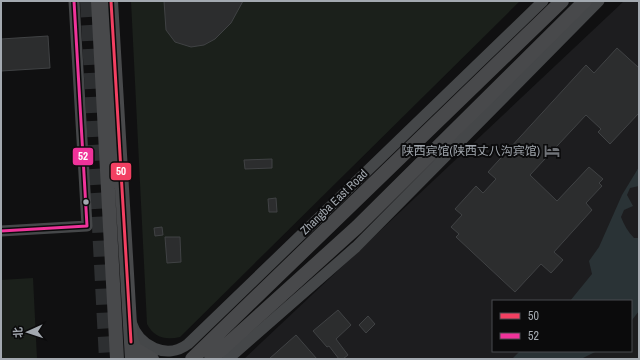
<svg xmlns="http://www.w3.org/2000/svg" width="640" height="360" viewBox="0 0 640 360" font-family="'Archivo Narrow','Noto Sans SC',sans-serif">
  <rect width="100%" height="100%" fill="#101011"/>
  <!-- built -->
  <path fill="#1d1d1f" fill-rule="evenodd" d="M 624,1 L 639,1 L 639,359 L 244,359 ZM 493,301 L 631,301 L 631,351 L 493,351 Z"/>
  <!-- green -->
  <path fill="#1b201b" d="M 131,1 L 520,1 L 180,337 C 166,340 154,338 147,324 Z
    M 33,278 L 37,359 L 1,359 L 1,280 Z"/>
  <!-- water -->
  <path fill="#2a3336" d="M 639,167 L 639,186 L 630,188 L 627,195 L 633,206 L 624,210 L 621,217 C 624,225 628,232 634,238 L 639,238 L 639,311 L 632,320 L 631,340 L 631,301 L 570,301 L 592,274 L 589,261 L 599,247 L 622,195 Z
    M 520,351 L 597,351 L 581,359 L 512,359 Z"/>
  <!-- building -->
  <path fill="#2c2d2e" stroke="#404244" d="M 164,1 L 243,1 L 231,23 L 215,39 L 204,45 L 191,47 L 175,42 L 166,30 Z
    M 48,36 L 50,68 L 1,71 L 1,39 Z
    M 617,48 L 639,68 L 639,113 L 610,144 L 598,132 L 601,129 L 586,115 L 530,175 L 557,201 L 589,167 L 603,179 L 599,183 L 602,186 L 586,203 L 592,210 L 554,252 L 563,260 L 551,273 L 541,264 L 515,292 L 456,237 L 459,234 L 451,227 L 462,215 L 455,209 L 476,186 L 483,193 L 496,179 L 488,172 L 586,65 L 594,73 Z
    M 272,159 L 272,168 L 245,169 L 244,160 Z
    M 276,198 L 277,212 L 269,212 L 268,199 Z
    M 162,227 L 163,235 L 155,236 L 154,228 Z
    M 165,237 L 180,237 L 181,262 L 167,263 Z
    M 338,310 L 351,325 L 336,339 L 348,355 L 343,359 L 339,359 L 329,346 L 327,347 L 313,331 Z
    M 368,316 L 375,324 L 366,333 L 359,325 Z
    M 296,335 L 317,359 L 269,359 Z"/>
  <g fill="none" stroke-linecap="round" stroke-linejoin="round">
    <!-- highway-tunnel -->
    <path stroke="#2d2f31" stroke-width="16" stroke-dasharray="16 8" stroke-linecap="butt" d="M 88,1 L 107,359"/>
    <!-- minor -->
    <path stroke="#454749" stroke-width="11" d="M 1,231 L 87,226 L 74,1
      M 131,322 C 139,347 167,360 188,344 L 543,1
      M 228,359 L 356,247 L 599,1"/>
    <!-- major -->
    <path stroke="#48494b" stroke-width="14" d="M 98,1 L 117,359
      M 111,1 L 132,359
      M 131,339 L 135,349 L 152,359
      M 192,359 L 562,1
      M 211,359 L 357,227 L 585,1"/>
    <defs>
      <path id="bus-1" d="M 111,1 L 131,342"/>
      <path id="bus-2" d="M 1,231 L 87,226 L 74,1"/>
    </defs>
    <!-- bus-1 casing -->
    <use href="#bus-1" stroke="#0b0b0c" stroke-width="6"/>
    <!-- bus-2 casing -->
    <use href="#bus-2" stroke="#0b0b0c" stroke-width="6"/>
    <!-- bus-1 -->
    <use href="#bus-1" stroke="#f24062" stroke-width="3"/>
    <!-- bus-2 -->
    <use href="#bus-2" stroke="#ef339a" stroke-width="3"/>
  </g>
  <!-- icons -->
  <defs>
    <symbol id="hotel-bare" viewBox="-9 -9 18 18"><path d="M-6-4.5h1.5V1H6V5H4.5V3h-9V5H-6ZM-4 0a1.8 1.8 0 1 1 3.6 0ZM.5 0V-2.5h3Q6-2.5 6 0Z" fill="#707378" stroke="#0b0b0c" stroke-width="2.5" paint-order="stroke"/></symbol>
  </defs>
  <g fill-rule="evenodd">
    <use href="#hotel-bare" x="541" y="140" width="22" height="22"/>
  </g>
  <!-- markers -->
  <circle fill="#a3a9b0" stroke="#0b0b0c" stroke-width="1.5" cx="86" cy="202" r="3.5"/>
  <g text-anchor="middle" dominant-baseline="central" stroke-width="4" stroke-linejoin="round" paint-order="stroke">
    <!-- poi labels -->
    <g font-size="12" fill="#a3a9b0" stroke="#0b0b0c" text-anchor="end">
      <text x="540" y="151">陕西宾馆(陕西丈八沟宾馆)</text>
    </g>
    <!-- street labels -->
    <g font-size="12" fill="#a3a9b0" stroke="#0b0b0c">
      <text transform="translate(334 202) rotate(-44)">Zhangba East Road</text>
    </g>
  </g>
  <g stroke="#0b0b0c" stroke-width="1.5">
    <rect x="72" y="147" width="22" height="19" rx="4" fill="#ef339a"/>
    <rect x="110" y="162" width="22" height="19" rx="4" fill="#f24062"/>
  </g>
  <g font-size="11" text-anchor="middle" font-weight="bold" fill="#fff">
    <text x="83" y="160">52</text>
    <text x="121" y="175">50</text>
  </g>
  <!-- border -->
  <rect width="640" height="360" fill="none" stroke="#a3a9b0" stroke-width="4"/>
  <!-- legend -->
  <rect x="492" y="300" width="140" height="52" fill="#0b0b0c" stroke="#484a4e"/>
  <rect x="500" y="313" width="20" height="6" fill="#f24062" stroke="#484a4e"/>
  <text x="528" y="320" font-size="12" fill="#a3a9b0">50</text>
  <rect x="500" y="333" width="20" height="6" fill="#ef339a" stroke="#484a4e"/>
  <text x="528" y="340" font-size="12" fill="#a3a9b0">52</text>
  <!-- north arrow -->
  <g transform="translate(28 332) rotate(267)" stroke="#0b0b0c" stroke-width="3" paint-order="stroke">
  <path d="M0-3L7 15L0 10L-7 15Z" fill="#a3a9b0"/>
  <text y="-6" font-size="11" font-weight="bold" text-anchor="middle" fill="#a3a9b0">北</text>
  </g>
</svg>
